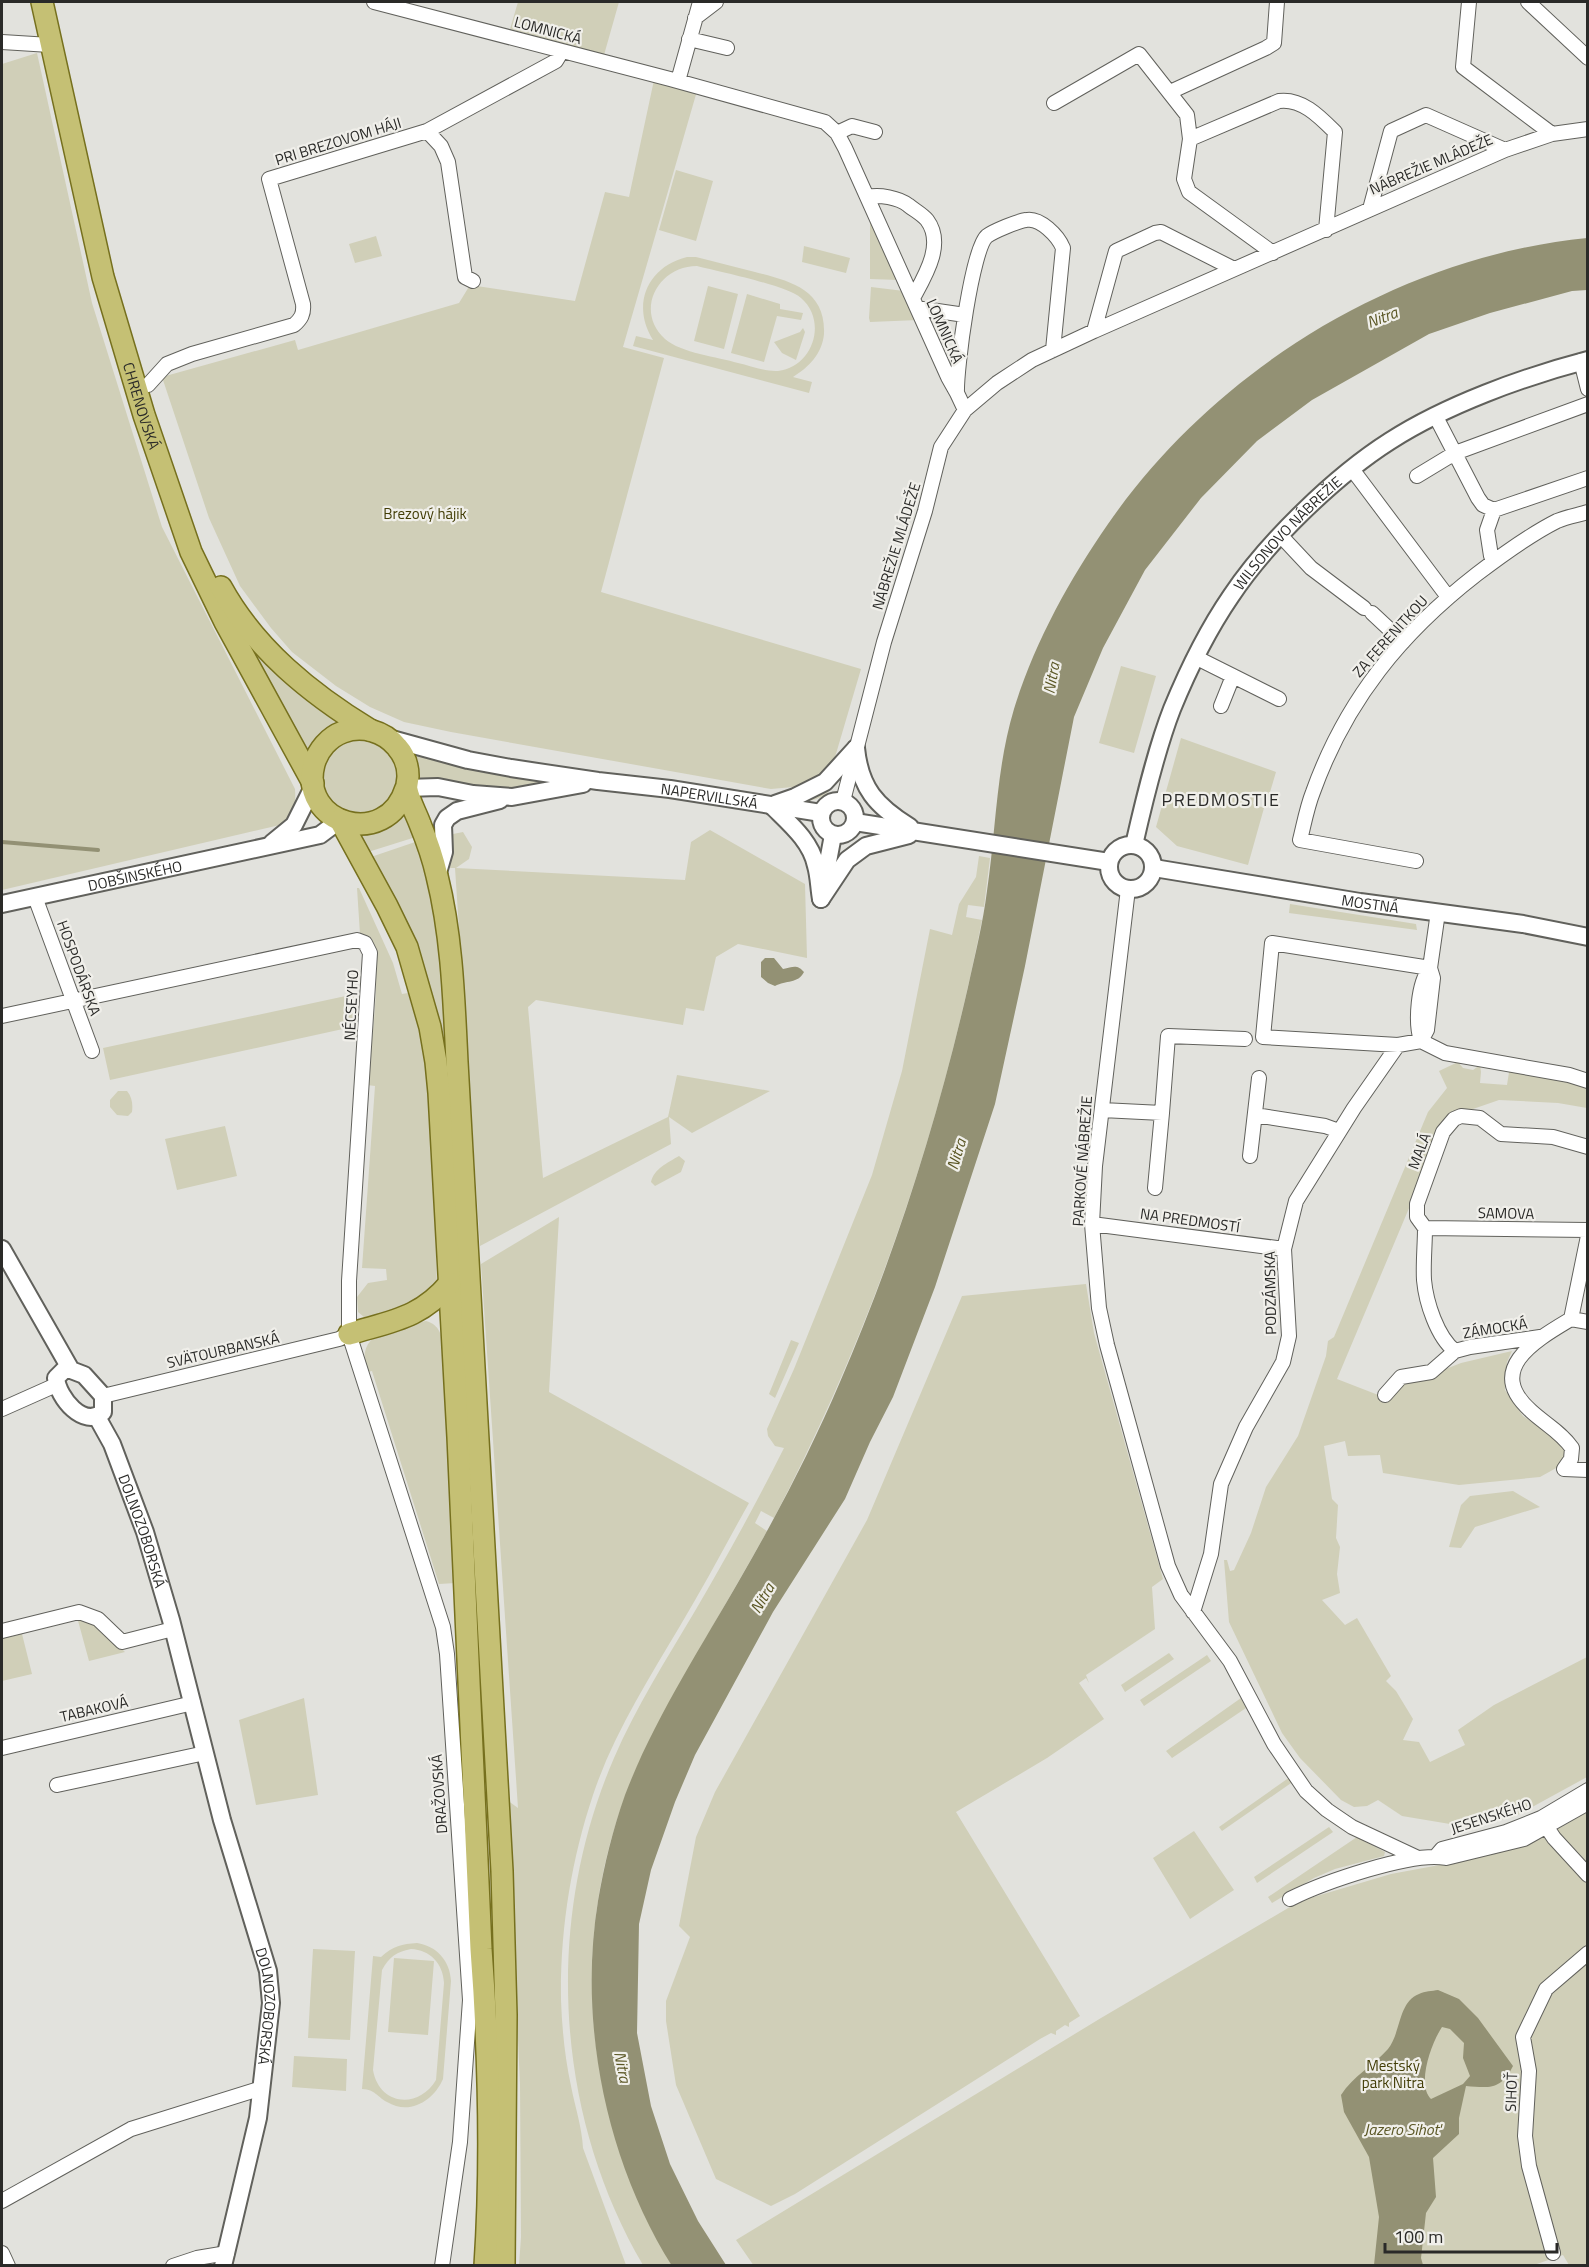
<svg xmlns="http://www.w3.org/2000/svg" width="1589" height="2267" viewBox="0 0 1589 2267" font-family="'Titillium Web',sans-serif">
  <rect width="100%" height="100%" fill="#e2e2dd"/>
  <!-- green -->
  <path fill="#d0cfb8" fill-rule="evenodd" d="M 518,2 L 619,2 L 604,55 L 510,29 Z
    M 37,53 L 92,303 L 162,527 L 295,789 C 296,806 295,815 280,825 L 2,890 L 2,64 Z
    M 654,80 L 697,91 L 623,347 L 664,358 L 601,592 L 861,669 L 828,781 L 842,771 C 834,792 820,803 797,801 L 826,784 L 771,789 L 451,732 L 404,722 L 370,707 L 336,686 L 292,652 L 271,628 L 240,586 L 209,518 L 162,377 L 295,340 L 298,350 L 459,303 L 470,285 L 575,301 L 605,192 L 629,197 Z
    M 676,170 L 713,181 L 696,241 L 659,230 Z
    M 870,218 L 899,280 L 870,279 Z
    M 376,236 L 382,256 L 355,263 L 349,244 Z
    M 804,246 L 850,258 L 846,273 L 802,262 Z
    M 687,257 L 696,257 C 716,262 735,267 755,272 C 789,281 826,289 824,334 C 822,354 809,367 793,377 L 812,382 L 809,393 L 633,346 L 636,336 L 653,340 C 631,305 647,267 687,257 ZM 697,266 C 720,272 786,285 801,298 C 828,321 813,367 778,371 C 766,372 751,366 738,363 C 718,357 681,353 665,339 C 634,311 658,266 697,266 Z
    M 708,286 L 738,294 L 724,349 L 694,341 Z
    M 871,287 L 904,291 L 918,320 L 870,322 L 869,318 Z
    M 747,294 L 780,304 L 780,309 L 803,313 L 801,320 L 777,316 L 764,362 L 731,353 Z
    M 803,328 L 805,332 L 796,360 L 782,353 L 774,342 L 800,332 Z
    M 250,640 L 343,722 L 307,760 L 244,643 Z
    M 1121,666 L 1156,676 L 1134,753 L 1099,743 Z
    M 366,736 L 390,750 L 399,774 L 393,798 L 373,814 L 336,811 L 320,789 L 321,761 L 339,741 Z
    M 1181,738 L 1276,772 L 1268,799 L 1255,795 L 1253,804 L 1264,808 L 1248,865 L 1177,846 L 1156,827 Z
    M 408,752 L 542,778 L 543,782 L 485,792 L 419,784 Z
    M 409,809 L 419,836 L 368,852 L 357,834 C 378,829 396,827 409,809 Z
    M 710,830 L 805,884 L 807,958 L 738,944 L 716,957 L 704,1011 L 686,1008 L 683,1025 L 536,1000 L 528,1007 L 543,1178 L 668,1117 L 677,1075 L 770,1091 L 692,1133 L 669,1117 L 671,1144 L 480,1246 L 455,868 L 450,868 L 448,835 L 463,832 L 472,847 L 469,859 L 456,868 L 685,880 L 691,842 Z
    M 421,840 L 443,950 L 450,1068 L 444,1067 L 432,994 L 418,951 L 371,857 Z
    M 979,856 L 990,858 L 984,907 L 968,905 L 966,917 L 982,920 C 941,1129 873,1329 774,1518 L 761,1511 L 755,1523 L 767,1531 C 737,1585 705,1638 675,1693 C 657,1727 637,1762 624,1799 C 577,1929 582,2066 636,2193 C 647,2218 657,2242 672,2265 L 643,2265 C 554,2113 544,1920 614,1758 C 636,1707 666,1660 695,1611 C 726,1558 756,1504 784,1448 L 775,1446 L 768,1436 L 767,1429 L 794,1369 L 872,1175 L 902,1071 L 930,929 L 952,935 L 959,904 L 976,877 Z
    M 357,888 L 359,888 L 393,963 L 402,994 L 408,993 L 426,1053 L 432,1131 L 437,1287 L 434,1294 L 377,1316 L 364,1317 L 358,1312 L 357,1297 L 368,1283 L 387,1280 L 386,1269 L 362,1268 L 375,1086 L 367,1085 C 370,1052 384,963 370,938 L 360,934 Z
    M 1290,904 L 1416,924 L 1417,930 L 1289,913 Z
    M 355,994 L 352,1027 L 110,1080 L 103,1048 Z
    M 1458,1062 L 1463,1068 L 1473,1070 L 1480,1065 L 1481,1072 L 1480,1083 L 1507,1085 L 1510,1066 L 1587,1087 L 1587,1108 L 1558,1103 L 1499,1100 L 1447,1118 L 1337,1379 L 1386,1398 L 1404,1380 L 1433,1374 L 1461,1363 L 1512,1351 L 1507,1362 L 1505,1390 L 1523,1416 L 1556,1438 L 1567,1452 L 1558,1467 L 1540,1477 L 1459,1485 L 1383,1473 L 1380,1455 L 1348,1456 L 1345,1441 L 1324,1446 L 1332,1499 L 1338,1505 L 1336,1538 L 1340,1547 L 1337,1574 L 1340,1593 L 1322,1600 L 1345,1625 L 1357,1618 L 1391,1676 L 1386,1681 L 1396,1691 L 1413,1719 L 1403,1740 L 1419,1742 L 1430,1762 L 1465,1745 L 1458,1730 L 1494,1705 L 1587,1657 L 1587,1777 L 1514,1817 L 1468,1827 L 1402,1816 L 1378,1800 L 1367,1806 L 1354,1807 L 1341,1800 L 1300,1758 L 1282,1733 L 1229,1622 L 1224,1560 L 1227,1560 L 1230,1571 L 1234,1570 L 1251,1533 L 1266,1487 L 1298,1436 L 1326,1356 L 1328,1341 L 1334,1337 L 1428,1112 L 1447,1088 L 1439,1071 Z
    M 118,1091 L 127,1091 C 132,1097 133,1104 132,1112 L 128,1116 L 117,1115 L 110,1107 L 110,1100 Z
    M 225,1126 L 237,1176 L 177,1190 L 165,1139 Z
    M 679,1156 L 685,1161 L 681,1172 L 655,1186 L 651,1182 C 654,1169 667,1163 679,1156 Z
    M 559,1217 L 549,1392 L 749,1503 C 726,1544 704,1586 680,1626 C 648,1680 613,1735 593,1795 C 571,1861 560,1930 561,2000 C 562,2029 565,2058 571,2086 C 575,2107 582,2127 583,2148 L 626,2265 L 519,2265 L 521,2237 L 520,2084 L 507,1800 L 518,1808 L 481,1264 Z
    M 1086,1284 L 1094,1333 L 1163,1579 L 1152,1587 L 1155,1629 L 1086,1675 L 1089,1683 L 1086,1678 L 1079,1683 L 1104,1719 L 1047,1758 L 956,1812 L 1080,2016 L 1069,2023 L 1069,2027 L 1065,2025 L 1056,2031 L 1056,2035 L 1051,2033 L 1040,2039 L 795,2194 L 771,2206 L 716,2179 L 676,2085 L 666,2021 L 666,2001 L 690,1937 L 679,1926 L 696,1837 L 715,1792 L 867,1520 L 962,1296 Z
    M 426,1321 C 440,1325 441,1335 445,1348 L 456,1583 L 439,1584 L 372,1371 L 367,1372 C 354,1330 396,1328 426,1321 Z
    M 791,1340 L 799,1343 L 775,1398 L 769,1394 Z
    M 1513,1491 L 1540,1507 L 1475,1527 L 1461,1548 L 1449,1547 L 1461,1505 L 1470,1496 Z
    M 77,1617 L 97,1625 L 125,1652 L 89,1661 Z
    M 21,1630 L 32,1674 L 2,1681 L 2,1635 Z
    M 1169,1653 L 1174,1659 L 1125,1692 L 1121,1685 Z
    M 1207,1655 L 1211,1661 L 1144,1706 L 1140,1700 Z
    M 304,1698 L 318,1795 L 256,1805 L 239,1720 Z
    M 1241,1698 L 1246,1708 L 1172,1758 L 1166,1751 Z
    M 1290,1777 L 1294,1781 L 1222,1831 L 1219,1827 Z
    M 1587,1812 L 1587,2265 L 1569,2265 L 1563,2255 L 1531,2266 L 754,2266 L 736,2240 L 1101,2018 L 1300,1901 L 1391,1874 L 1461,1861 L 1544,1837 Z
    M 1329,1827 L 1333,1832 L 1257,1883 L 1254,1877 Z
    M 1194,1831 L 1234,1890 L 1190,1919 L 1153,1858 Z
    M 1357,1837 L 1385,1852 L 1384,1856 L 1335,1869 L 1314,1878 L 1272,1903 L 1268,1897 Z
    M 417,1943 C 437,1946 450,1961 451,1981 L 443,2079 C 434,2100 410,2116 387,2102 C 376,2096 376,2090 362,2089 L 373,1956 L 381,1957 C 393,1946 402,1944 417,1943 ZM 411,1949 C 430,1950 443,1963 444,1983 L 436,2080 C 418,2110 379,2105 373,2070 L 382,1970 C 389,1957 396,1952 411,1949 Z
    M 313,1949 L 355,1951 L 350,2040 L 308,2038 Z
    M 394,1958 L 434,1961 L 428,2035 L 388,2032 Z
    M 294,2056 L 347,2059 L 346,2091 L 292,2087 Z"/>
  <!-- water -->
  <path fill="#939174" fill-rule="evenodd" d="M 1587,238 L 1587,290 L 1572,291 L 1490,313 L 1429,334 L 1312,400 L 1257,441 L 1201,498 L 1145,570 L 1103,648 L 1074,717 L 1025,966 L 995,1104 L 935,1287 L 893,1397 L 870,1442 L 845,1499 L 773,1612 L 695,1755 L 675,1802 L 651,1870 L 639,1924 L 637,2033 L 651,2106 L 670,2164 L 698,2221 L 726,2265 L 672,2266 C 606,2161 578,2023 598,1901 C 604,1865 613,1829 625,1795 C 654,1719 700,1649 740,1579 C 777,1515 811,1450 840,1382 C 895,1255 937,1122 968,987 C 975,955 983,923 987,891 C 996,830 996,769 1014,709 C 1034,644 1069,580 1108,524 C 1216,368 1398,257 1587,238 Z
    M 765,958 L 774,958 L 783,969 C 793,967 797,964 804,972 C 798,984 786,980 775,986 L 768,983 L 761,977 L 761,962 Z
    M 1438,1990 L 1459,1999 L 1478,2018 L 1513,2066 C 1501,2090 1490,2088 1466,2086 L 1459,2118 L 1459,2134 L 1433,2158 L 1436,2197 L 1426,2213 L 1421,2258 L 1423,2265 L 1374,2265 L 1379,2217 L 1369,2157 L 1344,2112 L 1341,2095 C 1353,2076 1373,2066 1388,2049 C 1401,2033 1398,2002 1419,1994 C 1425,1991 1432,1991 1438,1990 ZM 1442,2027 L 1450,2029 L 1464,2043 L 1463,2058 L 1470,2076 L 1463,2084 L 1431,2099 C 1416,2084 1432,2042 1442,2027 Z"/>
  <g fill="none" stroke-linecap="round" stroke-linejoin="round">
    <!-- stream -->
    <path stroke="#939174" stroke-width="4" d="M 2,842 L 98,850"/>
    <defs>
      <path id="minor" d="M 374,2 L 670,79 L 825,122 L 837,133 L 845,148 L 948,377 L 957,393 L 965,410
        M 1469,2 L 1463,67 L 1552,134
        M 1528,2 L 1588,58
        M 695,18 L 716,2
        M 689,39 L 727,48
        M 2,42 L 50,45
        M 678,81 L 700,2
        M 1170,92 L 1266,48 L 1274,43 L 1277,2
        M 1054,103 L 1139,54 L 1187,115 L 1190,139
        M 837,133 L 852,126 L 875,132
        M 868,197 C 879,194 899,198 908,205 C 914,210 922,214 927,220 C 945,244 925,276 913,298
        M 1370,209 L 1391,131 L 1426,115 L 1505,150
        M 1273,253 L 1189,192 L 1184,179 L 1190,139 L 1279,101 C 1302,98 1320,117 1335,132 L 1326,230
        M 473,281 L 465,277 L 448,162 L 441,146 L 427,131 L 556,61 L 562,51
        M 917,308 L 965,315
        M 1094,331 L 1116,251 L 1155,233 L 1161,232 L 1234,269
        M 1581,361 L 1588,389
        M 148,385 L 167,364 L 192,354 L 294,325 C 301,319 304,314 303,304 L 269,179 L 427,131
        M 957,393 C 956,370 972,248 987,236 C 994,231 1018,221 1026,220 C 1040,217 1058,236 1063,248 L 1053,350
        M 1436,417 L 1478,498 L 1483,505 L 1494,510 L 1588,478
        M 1352,469 L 1448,597
        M 1417,476 L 1455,453 L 1588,404
        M 1281,536 L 1311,568 L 1364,608
        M 1491,556 L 1487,530 L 1494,510
        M 1372,613 L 1403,642
        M 1195,657 L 1233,676 L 1221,706
        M 1233,676 L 1279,699
        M 843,801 L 884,642 L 925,511 L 941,447 L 965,410 L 997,383 L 1032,360 L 1094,331 L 1505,150 L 1552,134 L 1588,129
        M 1416,861 L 1300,840 C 1304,824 1307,807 1313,792 C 1346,700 1401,633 1477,574 C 1502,555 1529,535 1557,521 C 1566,517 1578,515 1588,512
        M 1128,889 L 1095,1166 L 1092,1224 L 1099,1308 L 1107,1345 L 1168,1566 L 1181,1595 L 1230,1661 L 1274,1744 L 1306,1791 L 1327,1810 L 1352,1827 L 1416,1857
        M 35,897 L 92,1051
        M 1430,968 L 1272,943 L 1263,1037 L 1398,1045 L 1421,1041 L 1445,1053 L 1569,1075 L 1588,1081
        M 2,1016 L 357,940 L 365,943 L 370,953 L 349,1281 L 349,1334 L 443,1627 L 447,1654 L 470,2000 L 460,2142 L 442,2266
        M 1421,1041 L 1427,1030 L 1433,978 L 1430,968 L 1438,912
        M 1421,1041 C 1415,1022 1418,983 1430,968
        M 1102,1110 L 1162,1113 L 1155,1188
        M 1162,1113 L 1168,1036 L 1245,1039
        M 1255,1115 L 1325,1126 L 1339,1131
        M 1250,1156 L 1259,1078
        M 1092,1224 L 1284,1249
        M 1425,1228 L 1417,1217 L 1417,1204 L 1443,1132 L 1454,1119 L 1461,1116 L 1480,1118 L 1501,1134 L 1553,1137 L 1588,1147
        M 1425,1228 C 1425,1245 1423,1263 1424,1280 C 1426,1302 1437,1337 1455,1351 L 1470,1347 L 1540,1337
        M 1425,1228 L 1588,1230
        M 1571,1319 C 1536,1340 1484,1369 1531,1411 C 1545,1424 1561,1432 1572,1448 L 1571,1459 L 1564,1469 L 1588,1470
        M 1571,1319 L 1588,1236
        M 1571,1319 L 1588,1322
        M 1385,1395 L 1401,1377 L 1431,1372 L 1455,1351
        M 103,1396 L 339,1339 L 349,1334
        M 2,1409 L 56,1385
        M 1193,1612 L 1211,1554 L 1221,1484 L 1246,1427 L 1283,1362 L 1289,1336 L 1284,1249 L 1296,1201 L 1354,1108 L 1398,1045
        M 2,1631 L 79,1612 L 98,1619 L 122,1642 L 173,1629
        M 2,1748 L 193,1703
        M 57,1785 L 205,1753
        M 1542,1820 L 1554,1838 L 1588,1875
        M 1436,1856 L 1442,1849 L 1506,1832 L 1541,1818 L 1588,1790
        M 1290,1899 C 1322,1883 1412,1851 1446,1858 L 1524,1839 L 1588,1803
        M 2,2201 L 131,2129 L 262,2088
        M 2,2253 L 8,2266
        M 1553,2253 L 1529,2166 L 1525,2136 L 1529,2071 L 1523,2037 L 1546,1989 L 1588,1953
        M 173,2266 L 197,2258 L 227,2253"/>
      <g id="tertiary">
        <path id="s1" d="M 388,738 L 468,760 L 511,768 L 598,781 L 670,789 L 821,813"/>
        <path d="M 856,748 C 860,788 876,806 910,827"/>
        <path d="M 406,788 L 438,787 L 473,794 L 512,797 L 583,784"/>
        <circle cx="838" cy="818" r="17"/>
        <path d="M 775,804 L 795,797 L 825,782 L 856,748"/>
        <path d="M 772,806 C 789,823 811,841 816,866 C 819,876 819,888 821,899"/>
        <path d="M 855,822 L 1109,862"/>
        <path d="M 272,843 L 294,825 L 313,787"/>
        <circle cx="1131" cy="867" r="22"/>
        <path id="s2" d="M 1134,845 C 1144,801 1156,750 1172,709 C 1188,670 1207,631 1231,596 C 1267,542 1335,476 1390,441 C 1446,405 1523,377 1588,360"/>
        <path id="s3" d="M 1154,868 L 1360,902 L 1523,924 L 1588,937"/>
        <path d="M 437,876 L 444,852 L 443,825 L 447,818 L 457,811 L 500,800"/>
        <path d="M 824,883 L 833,835"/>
        <path d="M 821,899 L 847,860 L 866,846 L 909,835"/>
        <path id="s4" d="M 2,904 L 320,835 L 340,820"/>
        <path d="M 2,1249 L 71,1370 L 84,1375 L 103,1396 L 103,1412 C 84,1429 58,1398 56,1378 L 64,1370 L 71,1370"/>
        <path id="s5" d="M 97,1417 L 112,1444 L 145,1532 L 171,1620 L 222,1820 L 268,1971 L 271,2003 L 258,2118 L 223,2266"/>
      </g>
      <g id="primary">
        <path id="s6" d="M 42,2 L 103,277 L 144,415 L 191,552 L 225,622 L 313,783"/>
        <path d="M 221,587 C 255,649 311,694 370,730"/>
        <path d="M 406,788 C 387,850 298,825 314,764 C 318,750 329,737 343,732 C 362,725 384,731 397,747 C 404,755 408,766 408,776 C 408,781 406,786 407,790 C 409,801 416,813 420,824 C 427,841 433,858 437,876 C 452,936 454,1000 457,1062 L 502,1871 L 506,2015 L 504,2266"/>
        <path d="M 340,820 L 387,906 L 407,947 L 430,1027 L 436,1062 L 439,1093 L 458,1437 L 481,1949 C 489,2054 492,2160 485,2266"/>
        <path d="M 349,1334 C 391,1321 420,1319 450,1283"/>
      </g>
    </defs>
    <!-- minor casing -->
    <use href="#minor" stroke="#61615c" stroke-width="16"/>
    <!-- tertiary casing -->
    <use href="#tertiary" stroke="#61615c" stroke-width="20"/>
    <!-- primary casing -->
    <use href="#primary" stroke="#76701e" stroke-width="24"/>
    <!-- minor -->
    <use href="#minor" stroke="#fff" stroke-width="14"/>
    <!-- tertiary -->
    <use href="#tertiary" stroke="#fff" stroke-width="16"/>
    <!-- primary -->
    <use href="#primary" stroke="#c5c074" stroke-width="21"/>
  </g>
  <g text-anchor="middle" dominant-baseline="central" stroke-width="4.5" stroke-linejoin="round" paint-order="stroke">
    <!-- street labels -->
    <g font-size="15" fill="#2a2a28" stroke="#f0efea">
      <text transform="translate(548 30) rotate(15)">LOMNICKÁ</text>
      <text transform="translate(338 141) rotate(-17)">PRI BREZOVOM HÁJI</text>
      <text transform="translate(1431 164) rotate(-23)">NÁBREŽIE MLÁDEŽE</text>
      <text transform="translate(945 331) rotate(66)">LOMNICKÁ</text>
      <text stroke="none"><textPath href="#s6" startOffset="416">CHRENOVSKÁ</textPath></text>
      <text stroke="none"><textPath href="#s2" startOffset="354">WILSONOVO NÁBREŽIE</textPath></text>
      <text transform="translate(896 546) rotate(-73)">NÁBREŽIE MLÁDEŽE</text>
      <text transform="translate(1390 636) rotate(-48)">ZA FERENITKOU</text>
      <text stroke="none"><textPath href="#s1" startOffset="327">NAPERVILLSKÁ</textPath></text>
      <text stroke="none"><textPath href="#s4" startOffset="136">DOBŠINSKÉHO</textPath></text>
      <text stroke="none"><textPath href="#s3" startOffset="219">MOSTNÁ</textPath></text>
      <text transform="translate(79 968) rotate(70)">HOSPODÁRSKA</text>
      <text transform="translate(351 1005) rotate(-87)">NÉCSEYHO</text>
      <text transform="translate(1419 1151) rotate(-69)">MALÁ</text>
      <text transform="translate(1082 1161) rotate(-86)">PARKOVÉ NÁBREŽIE</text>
      <text transform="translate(1506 1213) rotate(1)">SAMOVA</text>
      <text transform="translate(1190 1220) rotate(8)">NA PREDMOSTÍ</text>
      <text transform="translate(1270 1293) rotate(-91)">PODZÁMSKA</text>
      <text transform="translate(1495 1328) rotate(-9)">ZÁMOCKÁ</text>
      <text transform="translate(223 1350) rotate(-13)">SVÄTOURBANSKÁ</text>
      <text stroke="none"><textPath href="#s5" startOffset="123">DOLNOZOBORSKÁ</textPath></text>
      <text transform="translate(94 1709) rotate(-13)">TABAKOVÁ</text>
      <text transform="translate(439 1794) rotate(-94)">DRAŽOVSKÁ</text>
      <text transform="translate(1491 1816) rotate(-18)">JESENSKÉHO</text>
      <text stroke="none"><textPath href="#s5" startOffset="616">DOLNOZOBORSKÁ</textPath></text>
      <text transform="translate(1511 2092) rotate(-88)">SIHOŤ</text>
    </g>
    <!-- park labels -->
    <g font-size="15" fill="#423d06" stroke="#f0efea">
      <text x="425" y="513">Brezový hájik</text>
      <text x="1393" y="2065">Mestský<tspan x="1393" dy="17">park Nitra</tspan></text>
    </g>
    <!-- water labels -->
    <g font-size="16" font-style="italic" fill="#5a5624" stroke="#f0efea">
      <text transform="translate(1382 317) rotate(-21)">Nitra</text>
      <text transform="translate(1051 678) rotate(-80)">Nitra</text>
      <text transform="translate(956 1154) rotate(-73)">Nitra</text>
      <text transform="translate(762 1598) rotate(-60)">Nitra</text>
      <text transform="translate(623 2067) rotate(79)">Nitra</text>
      <text x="1402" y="2129">Jazero Sihoť</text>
    </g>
    <!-- quarter labels -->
    <g font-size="18" letter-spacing="1.5" fill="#2a2a28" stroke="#f0efea">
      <text x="1221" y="799">PREDMOSTIE</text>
    </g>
  </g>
  <!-- border -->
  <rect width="1589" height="2267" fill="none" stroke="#2a2a28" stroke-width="6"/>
  <!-- scale -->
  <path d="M1385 2243v9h172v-9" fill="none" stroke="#2a2a28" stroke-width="3"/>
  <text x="1394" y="2243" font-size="18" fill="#2a2a28" stroke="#f0efea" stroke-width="4.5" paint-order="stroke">100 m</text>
</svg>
